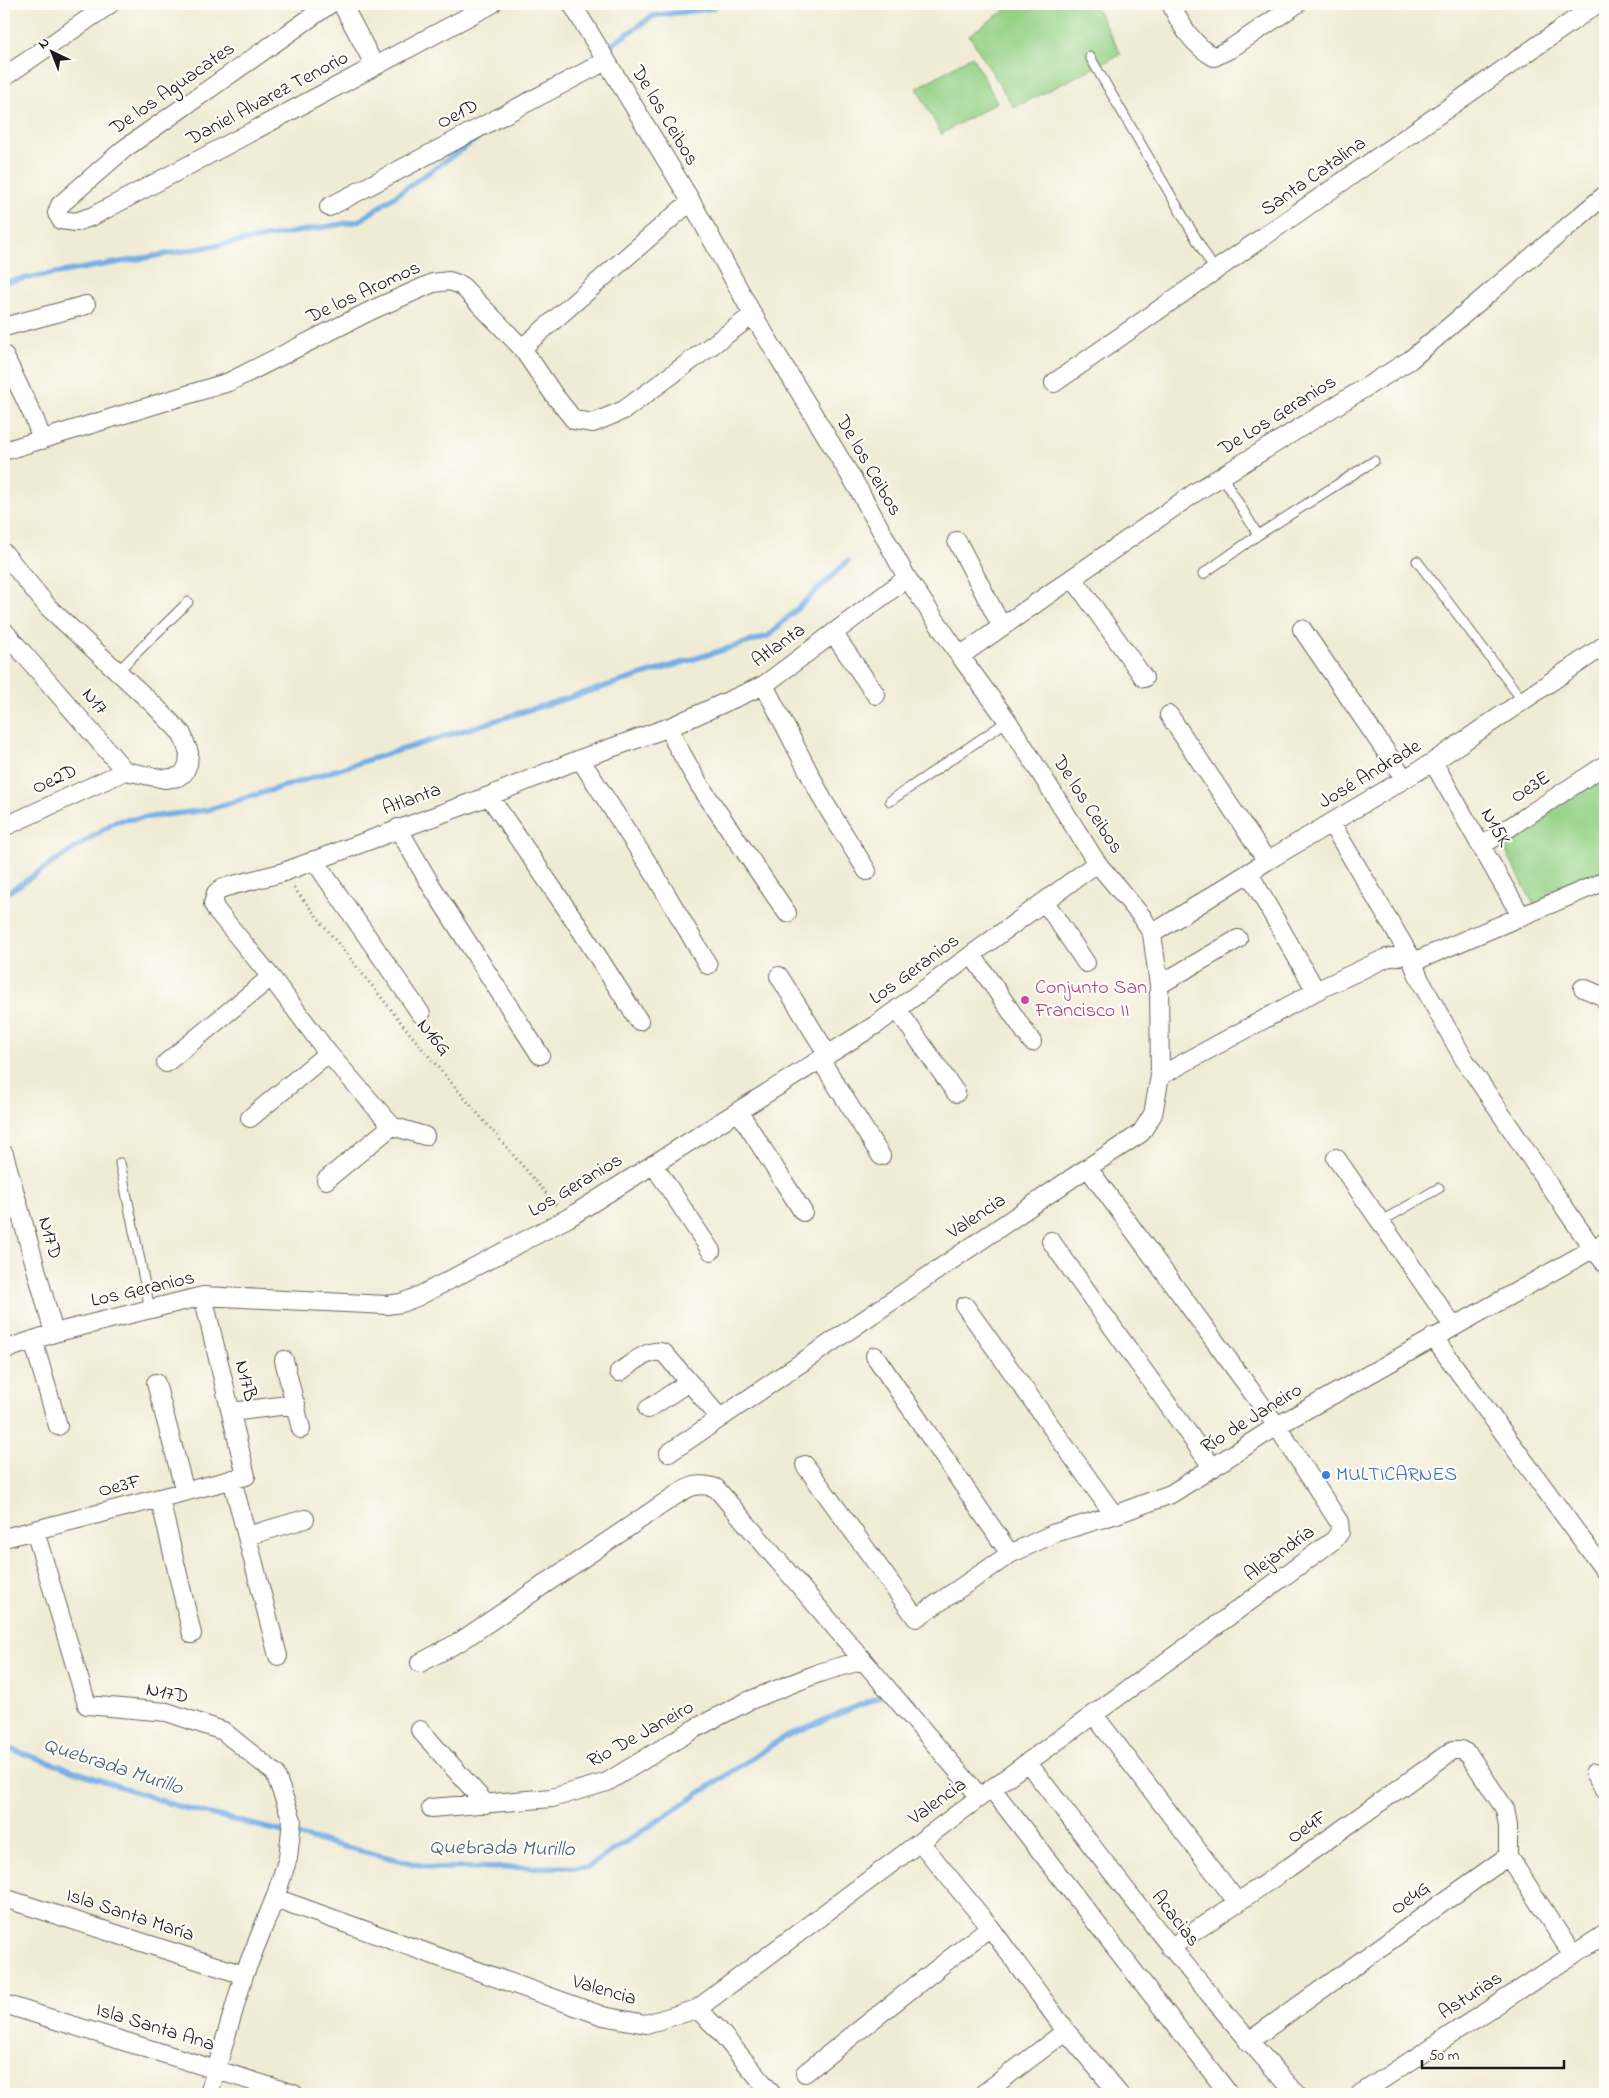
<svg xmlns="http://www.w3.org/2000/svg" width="1609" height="2098" viewBox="0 0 1609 2098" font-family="'Indie Flower',sans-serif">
  <rect width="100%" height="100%" fill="#fdfcf7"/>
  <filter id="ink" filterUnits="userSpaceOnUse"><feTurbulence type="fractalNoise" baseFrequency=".02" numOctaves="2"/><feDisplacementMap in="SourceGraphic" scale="10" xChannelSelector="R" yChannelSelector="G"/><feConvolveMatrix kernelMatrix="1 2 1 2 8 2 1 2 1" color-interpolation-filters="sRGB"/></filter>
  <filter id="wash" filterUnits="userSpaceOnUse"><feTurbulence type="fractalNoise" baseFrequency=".0096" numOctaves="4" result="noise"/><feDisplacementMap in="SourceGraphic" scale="20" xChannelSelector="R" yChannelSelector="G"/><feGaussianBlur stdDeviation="1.12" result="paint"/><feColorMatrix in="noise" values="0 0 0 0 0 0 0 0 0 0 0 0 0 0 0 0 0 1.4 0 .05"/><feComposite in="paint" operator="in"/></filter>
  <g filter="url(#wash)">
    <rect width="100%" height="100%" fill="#f0ebd4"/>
    <!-- green -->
    <path fill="#94d186" stroke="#587651" d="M 1014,4 L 1094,4 L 1121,54 L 1014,108 L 969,35 Z
      M 972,56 L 997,102 L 941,134 L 917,88 Z
      M 1605,765 L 1605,881 L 1536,909 L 1497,834 Z"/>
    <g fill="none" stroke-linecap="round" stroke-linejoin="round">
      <!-- stream -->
      <path stroke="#76aee5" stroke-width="5.5" d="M 587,62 L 653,16 L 713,8
        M 4,282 L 359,221 L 481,136
        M 4,895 L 116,821 L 207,810 L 768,636 L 848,561
        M 4,1747 L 177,1806 L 432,1868 L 588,1867 L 784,1737 L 879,1697"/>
    </g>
  </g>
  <g filter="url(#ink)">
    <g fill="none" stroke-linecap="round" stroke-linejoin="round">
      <defs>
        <path id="lane" d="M 1090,57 L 1215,271
          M 1222,476 L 1258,535
          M 1417,561 L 1523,701
          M 1203,574 L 1258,535 L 1374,461
          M 118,671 L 188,602
          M 890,801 L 1000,726 L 1007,720
          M 120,1163 L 150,1309
          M 1380,1222 L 1439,1188"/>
        <path id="street" d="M 330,4 L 124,149 L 60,205 L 57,213 L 61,220 L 76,222 L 93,216 L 492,4
          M 342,4 L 375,66
          M 572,4 L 691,201 L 753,315 L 859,490 L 907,578 L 960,656 L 1007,720 L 1097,863 L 1143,918 L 1152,934 L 1159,985 L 1160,1076 L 1153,1114 L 1141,1133 L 1075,1176 L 669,1453
          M 1171,4 C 1181,26 1193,45 1214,57 L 1230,49 L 1297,4
          M 4,77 L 110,4
          M 329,207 L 606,61
          M 4,327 L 86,305
          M 522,348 L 691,201
          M 4,355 L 35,420 L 42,440
          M 1054,383 L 1597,4
          M 4,451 L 229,382 L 372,310 L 433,283 L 449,281 L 461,285 L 522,348 L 554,395 L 574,420 L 593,423 L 624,410 L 753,315
          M 957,541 L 1002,627
          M 4,553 L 48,607 L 155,706 L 182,734 L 189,753 L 188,764 L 184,773 L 178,777 L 165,779 L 125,771 L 4,631
          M 1073,578 L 1144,678
          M 1302,629 L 1404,778
          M 833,633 L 876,695
          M 960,656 L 1196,492 L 1410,360 L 1605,195
          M 764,685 L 824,802 L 867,871
          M 1169,715 L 1267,861
          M 670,727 L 675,742 L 700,786 L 787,913
          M 580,759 L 652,870 L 708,965
          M 1433,762 L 1521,916
          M 489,796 L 575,921 L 639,1021
          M 1331,823 L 1409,954 L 1420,980 L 1464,1059 L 1553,1191 L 1593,1249 L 1605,1263
          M 4,827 L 125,771
          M 398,828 L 432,887 L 540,1055
          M 1481,846 L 1605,765
          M 314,860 L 421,1014
          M 1249,873 L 1316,991
          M 1045,902 L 1086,963
          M 1152,934 L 1267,861 L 1433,762 L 1605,645
          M 972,955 L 1032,1042
          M 1413,962 L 1605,881
          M 779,976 L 828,1055
          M 1159,985 L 1238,939
          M 1583,988 L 1602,996 L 1605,1000
          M 897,1009 L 956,1093
          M 820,1059 L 881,1156
          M 166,1063 L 271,977
          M 1160,1076 L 1316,991 L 1386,958 L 1409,954
          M 739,1112 L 803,1212
          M 250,1118 L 328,1053
          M 425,1136 L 392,1126 L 328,1053 L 271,977 L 217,911 L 213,904 L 216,893 L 222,888 L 281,873 L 489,796 L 580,759 L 670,727 L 764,685 L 907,578
          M 4,1154 L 54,1333
          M 1336,1158 L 1453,1326
          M 653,1164 L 711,1251
          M 326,1180 L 392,1126
          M 1051,1241 L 1213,1468
          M 965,1306 L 1114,1515
          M 1433,1337 L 1605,1571
          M 33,1340 L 58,1426
          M 4,1350 L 54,1333 L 203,1296 L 387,1305 L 401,1303 L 417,1297 L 568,1218 L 877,1024 L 1097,863
          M 875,1356 L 1010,1554
          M 284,1360 L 301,1429
          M 619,1372 C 632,1364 649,1347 664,1353 L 720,1418
          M 156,1383 L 185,1492
          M 648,1409 L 689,1382
          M 231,1412 L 296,1404
          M 805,1465 L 916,1618 L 1010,1554 L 1055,1533 L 1114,1515 L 1171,1494 L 1277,1426 L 1605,1242
          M 232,1479 L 278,1656
          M 160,1499 L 192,1634
          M 35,1531 L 87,1705 L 167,1712 L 223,1731 L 275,1773 L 292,1820 L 288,1858 L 275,1898 L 244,1975 L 209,2094
          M 247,1536 L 305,1519
          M 4,1538 L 246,1476 L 203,1296
          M 420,1663 L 461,1641 L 670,1499 C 687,1488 695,1481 716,1488 L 980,1797
          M 1094,1715 L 1238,1903
          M 420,1730 L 486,1804
          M 1028,1763 C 1115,1876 1200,1990 1297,2094
          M 1594,1773 L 1605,1790
          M 992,1789 L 1229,2094
          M 431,1808 L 552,1798 L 607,1782 L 694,1729 L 748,1701 L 819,1673 L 863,1660
          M 920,1842 L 990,1927 L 1066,2031 L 1119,2094
          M 1508,1856 L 1573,1955
          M 4,1898 L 244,1975
          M 275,1898 L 603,2016 L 646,2024 L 697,2009 L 980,1797 L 1334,1540 L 1340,1532 L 1339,1522 L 1277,1426 L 1088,1168
          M 1170,1948 L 1288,1868 L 1453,1750 L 1462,1750 L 1469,1755 L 1505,1809 L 1508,1826 L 1508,1856
          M 4,2004 L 294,2094
          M 697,2009 L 717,2028 L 772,2094
          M 1248,2042 L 1508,1856
          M 805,2073 L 990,1927
          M 983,2094 L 1066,2031
          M 1360,2094 L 1605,1934"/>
      </defs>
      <!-- lane casing -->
      <use href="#lane" stroke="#66645c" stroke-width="11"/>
      <!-- street casing -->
      <use href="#street" stroke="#66645c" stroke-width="20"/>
      <!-- path -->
      <path stroke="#66645c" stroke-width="3" stroke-dasharray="1 4" stroke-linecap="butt" d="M 294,888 L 420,1046 L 556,1205"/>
      <!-- lane -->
      <use href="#lane" stroke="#fff" stroke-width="9"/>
      <!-- street -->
      <use href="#street" stroke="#fff" stroke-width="18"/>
    </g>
  </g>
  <!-- markers -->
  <circle fill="#d1479c" stroke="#fdfcf7" stroke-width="2" cx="1025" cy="1000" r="5"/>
  <circle fill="#3f7fe0" stroke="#fdfcf7" stroke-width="2" cx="1326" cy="1475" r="5"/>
  <g text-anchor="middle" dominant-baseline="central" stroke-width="4.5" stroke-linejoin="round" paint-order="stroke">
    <!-- street labels -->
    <g font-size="20" fill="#1c1c1c" stroke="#fdfcf7">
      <text transform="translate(173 89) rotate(-35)">De los Aguacates</text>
      <text transform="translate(268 99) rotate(-28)">Daniel Alvarez Tenorio</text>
      <text transform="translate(458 115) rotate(-28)">Oe1D</text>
      <text transform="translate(664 116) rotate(59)">De los Ceibos</text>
      <text transform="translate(1314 177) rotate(-35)">Santa Catalina</text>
      <text transform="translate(364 293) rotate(-25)">De los Aromos</text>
      <text transform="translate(1278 416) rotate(-32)">De Los Geranios</text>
      <text transform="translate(868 466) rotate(60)">De los Ceibos</text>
      <text transform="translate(779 646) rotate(-36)">Atlanta</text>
      <text transform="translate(94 702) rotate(49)">N17</text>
      <text transform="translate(1370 775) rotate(-31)">José Andrade</text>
      <text transform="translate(55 780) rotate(-25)">Oe2D</text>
      <text transform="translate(1531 788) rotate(-33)">Oe3E</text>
      <text transform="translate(412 800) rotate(-20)">Atlanta</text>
      <text transform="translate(1087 805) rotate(57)">De los Ceibos</text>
      <text transform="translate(1495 828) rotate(60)">N15K</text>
      <text transform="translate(915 970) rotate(-36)">Los Geranios</text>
      <text transform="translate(433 1038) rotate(50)">N16G</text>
      <text transform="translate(576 1186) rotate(-31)">Los Geranios</text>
      <text transform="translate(977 1217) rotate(-34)">Valencia</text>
      <text transform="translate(49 1238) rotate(74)">N17D</text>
      <text transform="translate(143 1290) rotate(-13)">Los Geranios</text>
      <text transform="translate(245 1381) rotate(76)">N17B</text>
      <text transform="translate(1252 1419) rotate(-32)">Río de Janeiro</text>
      <text transform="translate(120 1487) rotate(-14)">Oe3F</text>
      <text transform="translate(1280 1554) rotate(-36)">Alejandría</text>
      <text transform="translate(167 1694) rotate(11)">N17D</text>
      <text transform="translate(641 1735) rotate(-29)">Rio De Janeiro</text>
      <text transform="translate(938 1802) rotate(-36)">Valencia</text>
      <text transform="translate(1308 1828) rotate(-35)">Oe4F</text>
      <text transform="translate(1411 1899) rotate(-36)">Oe4G</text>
      <text transform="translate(130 1916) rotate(18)">Isla Santa María</text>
      <text transform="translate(1175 1919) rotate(52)">Acacias</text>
      <text transform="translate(604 1991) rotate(16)">Valencia</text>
      <text transform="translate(1471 1996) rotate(-33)">Asturias</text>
      <text transform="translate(155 2028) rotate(17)">Isla Santa Ana</text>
    </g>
    <!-- hotel labels -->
    <g font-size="20" fill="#b23c85" stroke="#fdfcf7" text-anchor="start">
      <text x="1035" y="988">Conjunto San<tspan x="1035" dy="23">Francisco II</tspan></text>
    </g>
    <!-- shop labels -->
    <g font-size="20" fill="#366cbe" stroke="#fdfcf7" text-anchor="start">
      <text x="1336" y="1475">MULTICARNES</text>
    </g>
    <!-- water labels -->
    <g font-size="21" font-style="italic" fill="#445e76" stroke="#fdfcf7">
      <text transform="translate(113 1767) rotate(18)">Quebrada Murillo</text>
      <text transform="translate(502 1849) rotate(1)">Quebrada Murillo</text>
    </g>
  </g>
  <!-- margin -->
  <rect width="1609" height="2098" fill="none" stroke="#fdfcf7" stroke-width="20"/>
  <!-- north arrow -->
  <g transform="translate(52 52) rotate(317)" stroke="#fdfcf7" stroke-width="4" paint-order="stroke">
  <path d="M0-4L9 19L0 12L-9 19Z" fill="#1c1c1c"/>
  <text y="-8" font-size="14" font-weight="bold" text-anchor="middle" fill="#1c1c1c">N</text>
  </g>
  <!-- scale -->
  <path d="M1422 2060v8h142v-8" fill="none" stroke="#1c1c1c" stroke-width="2.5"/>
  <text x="1429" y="2060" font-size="15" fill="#1c1c1c" stroke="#fdfcf7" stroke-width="4" paint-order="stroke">50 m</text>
</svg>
